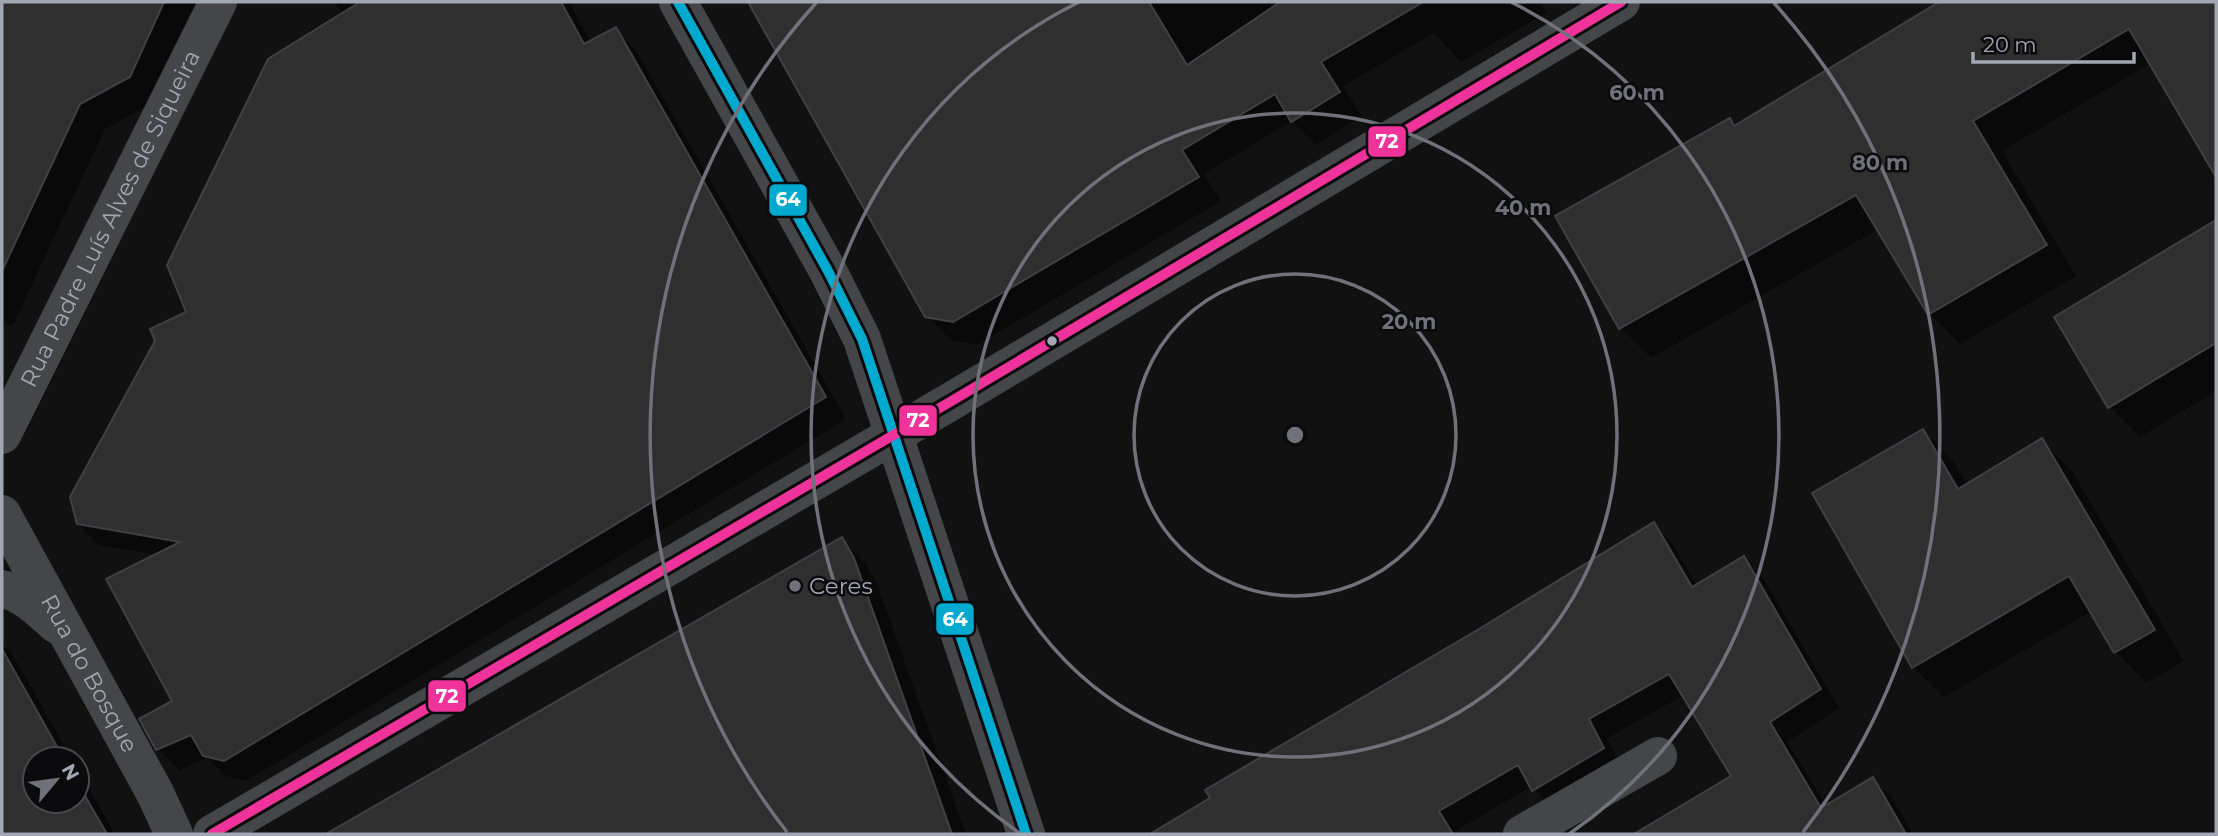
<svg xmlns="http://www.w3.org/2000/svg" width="2218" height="836" viewBox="0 0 2218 836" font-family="Montserrat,sans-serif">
  <rect width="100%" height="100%" fill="#111"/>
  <!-- shadow -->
  <path fill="#0007" d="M 2,2 L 202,2 L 154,102 L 105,129 L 12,327 L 2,321 Z
    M 335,2 L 569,2 L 591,42 L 615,29 L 636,50 L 846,419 L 246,781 L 226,776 L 207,758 L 179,770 L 158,749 L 174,702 L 158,555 L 99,545 L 78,524 L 342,15 Z
    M 750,2 L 1539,2 L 1546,13 L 1461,62 L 1434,33 L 1343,86 L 1362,116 L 1316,145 L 1292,121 L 1204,174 L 1221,201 L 977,345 L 951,340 L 927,316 Z
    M 1942,2 L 2216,2 L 2216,173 L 2151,63 L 2002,151 L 2076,276 L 1960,344 L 1929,314 L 1879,229 L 1651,358 L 1621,328 L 1558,217 L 1730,120 L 1736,127 Z
    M 2216,222 L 2216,391 L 2140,437 L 2110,407 L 2057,318 Z
    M 1923,431 L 1953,461 L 1967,485 L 2042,441 L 2072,471 L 2184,661 L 2146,683 L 2116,652 L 2092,611 L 1944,697 L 1913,667 Z
    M 1653,524 L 1672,543 L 1697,586 L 1744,559 L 1763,578 L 1839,708 L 1787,742 L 1827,807 L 1873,779 L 1892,798 L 1913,834 L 1636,834 L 1734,777 L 1684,695 L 1607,738 L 1622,768 L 1552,809 L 1532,786 L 1457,830 L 1459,834 L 1154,834 Z
    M 842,540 L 866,564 L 877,584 L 966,834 L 329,834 Z
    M 2,644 L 13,655 L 72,759 L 35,759 L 35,801 L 77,801 L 77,768 L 115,834 L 2,834 Z"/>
  <!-- building -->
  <path fill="#2f2f30" stroke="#404145" stroke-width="2" d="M 2,2 L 164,2 L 130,77 L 80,104 L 2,271 Z
    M 360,2 L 561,2 L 584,44 L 616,27 L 826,397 L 224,761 L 203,756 L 191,735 L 156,750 L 139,719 L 172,701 L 106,579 L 180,542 L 77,524 L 70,497 L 155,341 L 150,329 L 186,312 L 167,265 L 268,59 Z
    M 748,2 L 1149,2 L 1187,65 L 1280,2 L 1423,2 L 1321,62 L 1340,92 L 1291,122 L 1275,94 L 1182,150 L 1199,177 L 953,322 L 925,317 Z
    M 1939,2 L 2216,2 L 2216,177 L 2129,29 L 1973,121 L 2047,245 L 1928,315 L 1856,195 L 1619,329 L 1555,216 L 1730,118 L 1734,126 Z
    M 2216,220 L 2216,343 L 2108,408 L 2054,317 Z
    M 1923,429 L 1958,489 L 2042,438 L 2155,630 L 2114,653 L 2069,576 L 1912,668 L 1812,493 Z
    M 1654,522 L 1692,587 L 1744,556 L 1821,689 L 1770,722 L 1821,808 L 1873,777 L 1906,834 L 1634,834 L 1731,776 L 1669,674 L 1589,719 L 1604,748 L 1532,791 L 1518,765 L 1439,811 L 1453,834 L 1150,834 L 1210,798 L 1205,790 L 1479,629 Z
    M 842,537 L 854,558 L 952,834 L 326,834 Z
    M 2,649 L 64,759 L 35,759 L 35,801 L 77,801 L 77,782 L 107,834 L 2,834 Z"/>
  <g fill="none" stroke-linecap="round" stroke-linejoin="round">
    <!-- minor -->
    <g stroke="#45464a" stroke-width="38">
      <path d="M 678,2 L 828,271 L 862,339 L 1026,834"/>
      <path id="s1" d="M 2,435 L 218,2"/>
      <path d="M 1522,834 L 1658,756"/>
    </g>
    <!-- tertiary -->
    <g stroke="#45464a" stroke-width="38">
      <path id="s2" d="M 2,514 L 155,793 L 174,834"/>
      <path d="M 2,589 C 23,592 42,612 57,625"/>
      <path d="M 212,834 L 955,399 L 1621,2"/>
    </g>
    <defs>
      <path id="bus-1" d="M 678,2 L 828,271 L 862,339 L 1026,834"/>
      <path id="bus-2" d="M 212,834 L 955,399 L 1621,2"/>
    </defs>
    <!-- bus-1 casing -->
    <use href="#bus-1" stroke="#0b0b0d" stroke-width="16"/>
    <!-- bus-2 casing -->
    <use href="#bus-2" stroke="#0b0b0d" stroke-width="16"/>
    <!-- bus-1 -->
    <use href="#bus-1" stroke="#00a9ce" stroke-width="10"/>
    <!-- bus-2 -->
    <use href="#bus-2" stroke="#ef339a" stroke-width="10"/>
  </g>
  <!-- distance rings -->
  <g fill="none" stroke="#6f727a" stroke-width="3.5">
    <circle cx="1295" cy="435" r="161"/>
    <circle cx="1295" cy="435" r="322"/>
    <path d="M1021 834A484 484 0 0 1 1079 2M1511 2A484 484 0 0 1 1569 834"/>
    <path d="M787 832A645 645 0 0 1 816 3M1774 3A645 645 0 0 1 1803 832"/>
  </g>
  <!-- markers -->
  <circle fill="#a1a6b3" stroke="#0b0b0d" stroke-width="2.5" cx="1052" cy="341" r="6"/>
  <circle fill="#6f727a" stroke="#0b0b0d" stroke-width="2.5" cx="795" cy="586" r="7"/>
  <g text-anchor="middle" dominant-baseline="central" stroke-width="5" stroke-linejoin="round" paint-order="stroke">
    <!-- street labels -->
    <g font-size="23" fill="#a1a6b3" stroke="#0b0b0d">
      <text stroke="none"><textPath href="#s1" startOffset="242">Rua Padre Luís Alves de Siqueira</textPath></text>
      <text stroke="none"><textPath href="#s2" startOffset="182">Rua do Bosque</textPath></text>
    </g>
    <!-- poi labels -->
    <g font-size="23" fill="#a1a6b3" stroke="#0b0b0d" text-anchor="start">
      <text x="809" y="586">Ceres</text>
    </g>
  </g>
  <circle cx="1295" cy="435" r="10" fill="#6f727a" stroke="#0b0b0d" stroke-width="3.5"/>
  <g font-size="21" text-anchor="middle" font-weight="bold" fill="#6f727a" stroke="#0b0b0d" stroke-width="5" stroke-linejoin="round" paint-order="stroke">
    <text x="1637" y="100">60 m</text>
    <text x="1880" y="170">80 m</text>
    <text x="1523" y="215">40 m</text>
    <text x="1409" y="329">20 m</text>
  </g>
  <g stroke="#0b0b0d" stroke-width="2.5">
    <rect x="1367" y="125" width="40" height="33" rx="7" fill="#ef339a"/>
    <rect x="768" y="183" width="40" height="34" rx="7" fill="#00a9ce"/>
    <rect x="898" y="404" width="40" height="33" rx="7" fill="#ef339a"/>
    <rect x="935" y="602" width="40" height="34" rx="7" fill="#00a9ce"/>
    <rect x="427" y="679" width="40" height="34" rx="7" fill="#ef339a"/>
  </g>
  <g font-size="19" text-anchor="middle" font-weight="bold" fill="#fff">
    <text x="1387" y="148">72</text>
    <text x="788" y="206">64</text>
    <text x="918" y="427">72</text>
    <text x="955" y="626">64</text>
    <text x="447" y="703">72</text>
  </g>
  <!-- border -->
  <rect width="2218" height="836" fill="none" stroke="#a1a6b3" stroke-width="7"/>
  <!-- north arrow -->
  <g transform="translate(56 780) rotate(61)"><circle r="33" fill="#0b0b0d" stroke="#47494f" stroke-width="2"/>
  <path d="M0-5L12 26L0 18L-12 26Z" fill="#6f727a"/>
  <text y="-10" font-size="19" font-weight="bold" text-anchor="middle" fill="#a1a6b3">N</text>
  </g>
  <!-- scale -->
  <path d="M1973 52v10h161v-10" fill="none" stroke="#a1a6b3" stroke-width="3.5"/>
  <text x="1983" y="52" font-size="21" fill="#a1a6b3" stroke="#0b0b0d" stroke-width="5" paint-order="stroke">20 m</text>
</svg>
